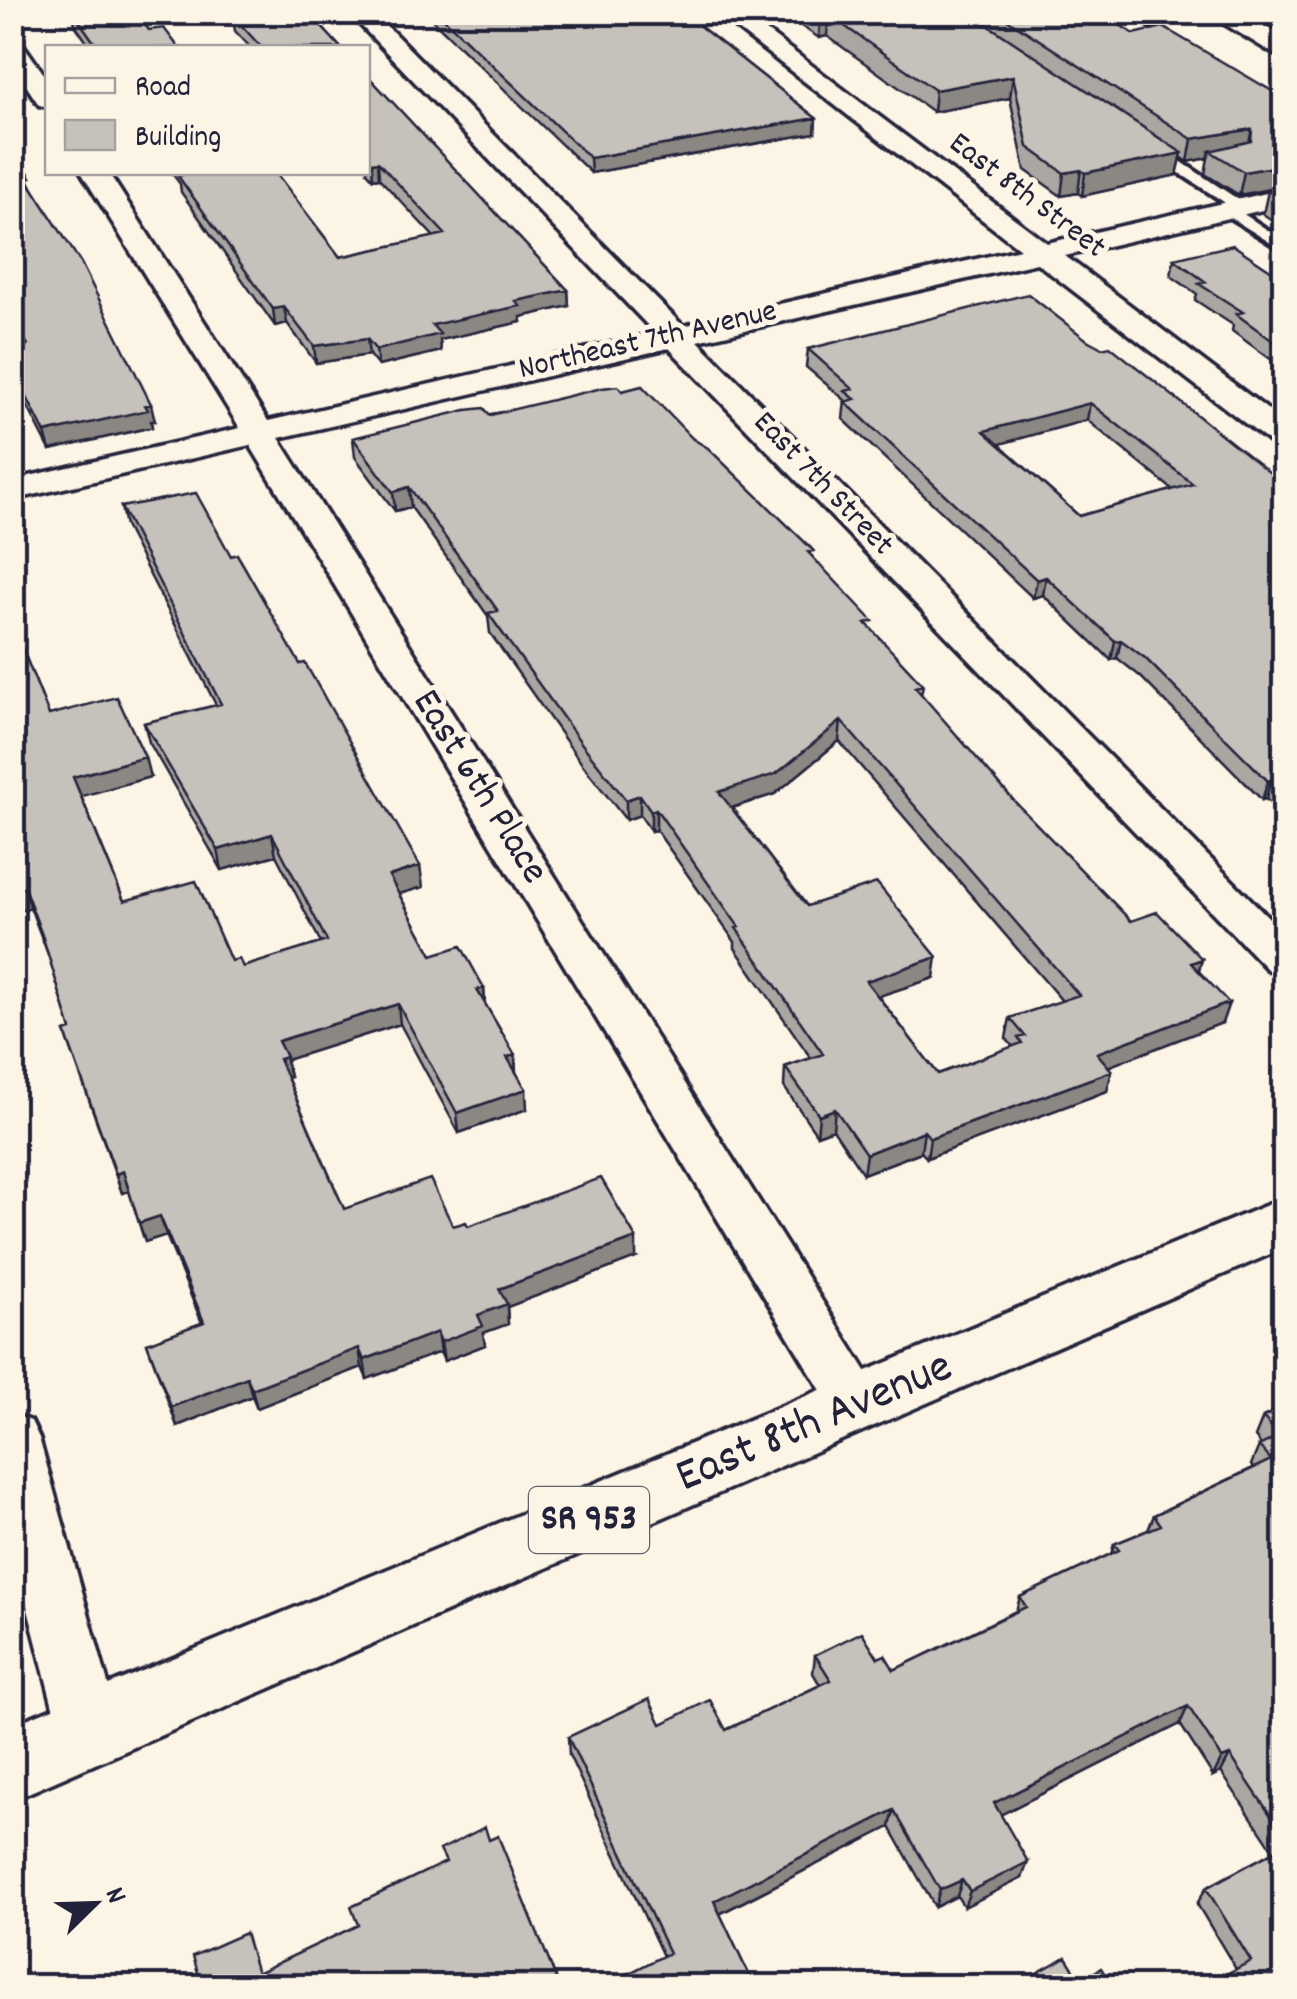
<svg xmlns="http://www.w3.org/2000/svg" width="1297" height="1999" viewBox="0 0 1297 1999" font-family="Dekko,sans-serif">
  <rect width="100%" height="100%" fill="#fcf5e5"/>
  <filter id="ink" filterUnits="userSpaceOnUse"><feTurbulence type="fractalNoise" baseFrequency=".01" numOctaves="2"/><feDisplacementMap in="SourceGraphic" scale="20" xChannelSelector="R" yChannelSelector="G"/><feConvolveMatrix kernelMatrix="1 2 1 2 8 2 1 2 1" color-interpolation-filters="sRGB"/></filter>
  <g filter="url(#ink)">
    <g fill="none" stroke-linecap="round" stroke-linejoin="round">
      <defs>
        <path id="service" d="M 1102,12 L 1116,12 L 1124,17 L 1178,12 L 1133,22 L 1170,39 L 1170,45 C 1146,45 1120,27 1102,12 Z
          M 1152,149 L 1162,149 L 1245,204 L 1245,210 L 1239,211 L 1284,241 L 1284,251 L 1223,213 L 1223,207 L 1230,206 L 1152,155 Z"/>
        <path id="minor" d="M 348,12 L 373,12 L 683,326 L 1020,249 L 715,12 L 741,12 L 1047,243 L 1284,189 L 1284,205 L 1065,256 L 1284,422 L 1284,447 L 1272,444 L 1037,263 L 698,341 L 1284,933 L 1284,975 L 1268,970 L 669,348 L 279,438 L 878,1390 L 886,1406 L 878,1422 L 859,1429 L 840,1422 L 250,445 L 12,500 L 12,480 L 240,428 L 81,172 L 108,172 L 268,421 L 655,333 Z
          M 12,38 L 20,40 L 48,80 L 48,107 L 39,105 L 12,64 Z
          M 12,1414 L 31,1421 L 39,1438 L 121,1730 L 112,1751 L 90,1760 L 68,1751 L 59,1730 L 12,1547 Z"/>
        <path id="secondary" d="M 1205,12 L 1241,12 L 1284,36 L 1284,57 L 1274,54 Z"/>
        <path id="primary" d="M 1284,1198 L 1284,1248 L 12,1800 L 12,1725 Z"/>
      </defs>
      <!-- service casing -->
      <use href="#service" stroke="#22223b" stroke-width="8"/>
      <!-- minor casing -->
      <use href="#minor" stroke="#22223b" stroke-width="7"/>
      <!-- secondary casing -->
      <use href="#secondary" stroke="#22223b" stroke-width="7"/>
      <!-- primary casing -->
      <use href="#primary" stroke="#22223b" stroke-width="7"/>
      <!-- service -->
      <use href="#service" fill="#fcf5e5" fill-rule="evenodd"/>
      <!-- minor -->
      <use href="#minor" fill="#fcf5e5" fill-rule="evenodd"/>
      <!-- secondary -->
      <use href="#secondary" fill="#fcf5e5" fill-rule="evenodd"/>
      <!-- primary -->
      <use href="#primary" fill="#fcf5e5" fill-rule="evenodd"/>
    </g>
    <!-- wall -->
    <path fill="#aaa6a1" stroke="#22223b" stroke-width="2.5" fill-rule="evenodd" d="M 73,12 L 134,12 L 149,30 L 179,48 L 91,48 L 75,25 Z
      M 236,12 L 308,12 L 341,48 L 251,48 L 235,31 L 233,16 L 239,15 Z
      M 424,12 L 682,12 L 816,118 L 815,133 L 591,173 Z
      M 780,12 L 1099,12 L 1134,34 L 1284,98 L 1284,228 L 1263,214 L 1268,191 L 1283,187 L 1239,195 L 1205,174 L 1208,158 L 1188,162 L 1181,157 L 1177,175 L 1082,196 L 1078,193 L 1061,196 L 1025,170 L 1010,98 L 933,112 L 827,36 L 819,38 Z
      M 368,76 L 568,290 L 569,306 L 521,317 L 521,322 L 440,340 L 441,351 L 378,366 L 369,355 L 316,363 L 287,323 L 275,326 L 181,192 L 180,184 L 171,172 L 275,172 L 340,257 L 434,237 L 379,178 L 373,179 L 367,172 Z
      M 12,145 L 34,191 L 155,421 L 151,421 L 152,427 L 50,450 L 12,376 L 12,348 L 23,346 L 12,327 Z
      M 1174,259 L 1284,279 L 1284,369 L 1232,331 L 1233,325 L 1195,300 L 1197,294 L 1171,276 Z
      M 1087,340 L 1284,484 L 1284,818 L 1266,799 L 1262,800 L 1141,677 L 1117,658 L 1111,660 L 1043,595 L 1033,598 L 843,419 L 845,400 L 806,367 L 808,349 ZM 1087,420 L 1173,490 L 1079,516 L 999,444 Z
      M 622,391 L 693,439 L 814,559 L 872,630 L 923,685 L 921,695 L 1015,802 L 1131,921 L 1202,959 L 1199,971 L 1222,1023 L 1108,1066 L 1107,1091 L 927,1158 L 921,1152 L 863,1174 L 833,1129 L 817,1135 L 784,1087 L 785,1067 L 811,1058 L 735,948 L 735,942 L 656,830 L 651,831 L 640,815 L 626,820 L 582,764 L 490,633 L 488,616 L 411,507 L 395,511 L 355,457 L 353,438 ZM 839,741 L 1062,1001 L 1010,1018 L 1006,1038 L 1013,1047 L 938,1074 L 878,996 L 934,978 L 807,906 L 732,808 L 775,794 Z
      M 121,507 L 231,556 L 423,887 L 399,894 L 432,955 L 484,988 L 485,1004 L 515,1055 L 516,1072 L 527,1109 L 459,1133 L 400,1024 L 286,1060 L 290,1077 L 287,1077 L 344,1209 L 453,1226 L 468,1226 L 636,1258 L 507,1307 L 508,1324 L 483,1333 L 485,1345 L 444,1361 L 440,1352 L 367,1379 L 362,1367 L 257,1408 L 252,1396 L 177,1426 L 147,1343 L 202,1323 L 166,1235 L 145,1242 L 129,1191 L 122,1193 L 65,1032 L 71,1030 L 49,957 L 30,907 L 19,911 L 12,893 L 12,623 L 49,715 L 150,777 L 81,796 L 124,901 L 243,967 L 321,943 L 276,855 L 222,870 L 149,742 L 144,723 L 216,705 L 125,526 Z
      M 1284,1407 L 1284,1986 L 1217,1986 L 1223,1976 L 1236,1969 L 1197,1904 L 1206,1888 L 1274,1851 L 1221,1772 L 1213,1776 L 1180,1724 L 1000,1815 L 1022,1878 L 964,1907 L 957,1896 L 935,1907 L 890,1827 L 720,1914 L 754,1986 L 619,1986 L 618,1979 L 663,1956 L 569,1755 L 568,1737 L 661,1724 L 726,1730 L 820,1685 L 813,1673 L 815,1655 L 878,1658 L 894,1670 L 1016,1611 L 1020,1597 L 1111,1554 L 1114,1544 L 1148,1530 L 1154,1515 L 1253,1468 L 1251,1465 L 1259,1446 L 1261,1445 L 1255,1437 L 1263,1417 Z"/>
    <!-- shaded-wall -->
    <path fill="#8b8783" stroke="#22223b" stroke-width="2.5" d="M 829,15 L 827,36 L 819,38 L 820,17 Z
      M 1013,76 L 1010,98 L 933,112 L 935,90 Z
      M 816,118 L 815,133 L 591,173 L 590,158 Z
      M 1252,129 L 1247,151 L 1210,151 L 1208,158 L 1188,162 L 1192,139 Z
      M 1182,153 L 1177,175 L 1082,196 L 1085,173 Z
      M 378,162 L 379,178 L 373,179 L 372,163 Z
      M 1284,165 L 1284,186 L 1239,195 L 1244,172 Z
      M 1081,170 L 1078,193 L 1061,196 L 1064,173 Z
      M 568,290 L 569,306 L 521,317 L 521,322 L 440,340 L 441,351 L 378,366 L 376,350 L 432,325 L 516,301 Z
      M 284,307 L 287,323 L 275,326 L 273,309 Z
      M 367,339 L 369,355 L 316,363 L 314,346 Z
      M 1090,403 L 1087,420 L 982,449 L 984,431 Z
      M 151,404 L 155,421 L 151,421 L 152,427 L 50,450 L 45,433 Z
      M 409,487 L 411,507 L 395,511 L 393,492 Z
      M 1046,577 L 1043,595 L 1033,598 L 1037,580 Z
      M 1121,640 L 1117,658 L 1111,660 L 1115,641 Z
      M 841,721 L 839,741 L 775,794 L 718,812 L 719,792 Z
      M 145,757 L 150,777 L 79,797 L 73,777 Z
      M 1271,780 L 1266,799 L 1262,800 L 1268,781 Z
      M 640,795 L 640,815 L 626,820 L 626,800 Z
      M 656,809 L 656,830 L 651,831 L 651,811 Z
      M 272,834 L 276,855 L 222,870 L 218,850 Z
      M 420,866 L 423,887 L 392,896 L 389,876 Z
      M 24,887 L 30,907 L 19,911 L 12,890 Z
      M 937,957 L 934,978 L 864,1001 L 866,981 Z
      M 1202,959 L 1196,980 L 1191,963 Z
      M 484,988 L 485,1008 L 477,990 Z
      M 1229,1003 L 1222,1023 L 1092,1073 L 1097,1053 Z
      M 398,1004 L 400,1024 L 286,1060 L 290,1077 L 283,1079 L 278,1041 Z
      M 515,1055 L 516,1075 L 507,1057 Z
      M 1112,1071 L 1107,1091 L 927,1158 L 930,1138 Z
      M 526,1089 L 527,1109 L 459,1133 L 457,1113 Z
      M 835,1109 L 833,1129 L 817,1135 L 819,1115 Z
      M 924,1131 L 921,1152 L 863,1174 L 866,1154 Z
      M 123,1171 L 129,1191 L 122,1193 L 116,1174 Z
      M 160,1216 L 166,1235 L 145,1242 L 139,1223 Z
      M 636,1238 L 636,1258 L 507,1307 L 508,1324 L 483,1333 L 485,1345 L 444,1361 L 441,1342 L 478,1315 L 499,1289 Z
      M 437,1332 L 440,1352 L 367,1379 L 364,1360 Z
      M 359,1348 L 362,1367 L 257,1408 L 252,1389 Z
      M 247,1377 L 252,1396 L 177,1426 L 171,1407 Z
      M 1188,1706 L 1180,1724 L 988,1821 L 994,1803 Z
      M 1230,1755 L 1221,1772 L 1213,1776 L 1222,1758 Z
      M 894,1810 L 890,1827 L 713,1917 L 714,1901 Z
      M 1028,1862 L 1022,1878 L 964,1907 L 970,1891 Z
      M 962,1880 L 957,1896 L 935,1907 L 940,1890 Z
      M 556,1978 L 557,1986 L 541,1986 Z"/>
    <!-- building -->
    <path fill="#c6c1bb" stroke="#22223b" stroke-width="2.5" fill-rule="evenodd" d="M 73,12 L 134,12 L 149,30 L 164,28 L 179,48 L 98,48 Z
      M 247,12 L 308,12 L 341,48 L 262,48 L 233,16 L 248,14 Z
      M 437,12 L 682,12 L 816,118 L 590,158 Z
      M 813,12 L 968,12 L 1182,153 L 1085,173 L 1081,170 L 1064,173 L 1028,147 L 1013,76 L 935,90 L 829,15 L 820,17 Z
      M 996,12 L 1099,12 L 1134,34 L 1163,27 L 1284,98 L 1284,165 L 1244,172 L 1210,151 L 1251,141 L 1252,129 L 1192,139 Z
      M 368,76 L 568,290 L 516,301 L 520,306 L 432,325 L 440,334 L 376,350 L 367,339 L 314,346 L 284,307 L 273,309 L 178,176 L 182,175 L 180,172 L 275,172 L 340,257 L 445,234 L 378,162 L 372,163 L 368,159 Z
      M 12,145 L 31,177 L 26,178 L 81,263 L 151,404 L 145,405 L 148,410 L 45,433 L 12,368 L 12,348 L 28,345 L 12,318 Z
      M 1284,186 L 1284,201 L 1268,191 Z
      M 1233,245 L 1284,279 L 1284,349 L 1236,314 L 1243,312 L 1199,284 L 1206,282 L 1174,259 Z
      M 1028,294 L 1087,340 L 1102,348 L 1110,346 L 1284,484 L 1284,793 L 1271,780 L 1268,781 L 1145,658 L 1121,640 L 1115,641 L 1046,577 L 1037,580 L 845,402 L 855,399 L 845,391 L 853,389 L 808,349 ZM 1090,403 L 1193,484 L 1079,516 L 984,431 Z
      M 618,386 L 622,391 L 642,386 L 693,439 L 708,448 L 814,551 L 808,552 L 873,621 L 866,623 L 923,685 L 915,687 L 1015,802 L 1131,921 L 1157,912 L 1202,959 L 1191,963 L 1229,1003 L 1097,1053 L 1112,1071 L 930,1138 L 924,1131 L 866,1154 L 835,1109 L 819,1115 L 785,1067 L 823,1054 L 736,928 L 739,927 L 656,809 L 651,811 L 640,795 L 626,800 L 582,744 L 488,613 L 498,611 L 409,487 L 393,492 L 353,438 L 466,410 L 484,408 L 490,415 L 602,388 ZM 841,721 L 1079,995 L 1010,1018 L 1025,1036 L 1018,1038 L 1022,1043 L 938,1074 L 866,981 L 937,957 L 877,883 L 807,906 L 719,792 L 776,774 Z
      M 196,493 L 231,556 L 237,554 L 244,566 L 300,664 L 305,663 L 420,866 L 389,876 L 432,955 L 461,946 L 484,988 L 477,990 L 515,1055 L 507,1057 L 526,1089 L 457,1113 L 398,1004 L 278,1041 L 286,1057 L 279,1059 L 344,1209 L 430,1179 L 453,1226 L 466,1222 L 468,1226 L 601,1178 L 636,1238 L 499,1289 L 507,1304 L 478,1315 L 483,1326 L 441,1342 L 437,1332 L 364,1360 L 359,1348 L 252,1389 L 247,1377 L 171,1407 L 147,1343 L 204,1322 L 160,1216 L 139,1223 L 123,1171 L 116,1174 L 65,1032 L 71,1030 L 43,938 L 24,887 L 12,890 L 12,623 L 49,715 L 117,697 L 145,757 L 73,777 L 124,901 L 196,881 L 231,961 L 239,959 L 243,967 L 327,941 L 272,834 L 218,850 L 144,723 L 221,704 L 121,507 Z
      M 1284,1407 L 1284,1835 L 1230,1755 L 1222,1758 L 1188,1706 L 994,1803 L 1028,1862 L 970,1891 L 962,1880 L 940,1890 L 894,1810 L 714,1901 L 754,1986 L 622,1986 L 618,1979 L 669,1953 L 568,1737 L 649,1699 L 661,1724 L 710,1700 L 726,1730 L 831,1680 L 815,1655 L 862,1632 L 878,1658 L 885,1655 L 894,1670 L 1026,1607 L 1020,1597 L 1119,1550 L 1114,1544 L 1161,1525 L 1154,1515 L 1271,1460 L 1259,1446 L 1279,1436 L 1263,1417 Z
      M 485,1827 L 489,1840 L 498,1836 L 556,1978 L 541,1986 L 202,1986 L 193,1956 L 245,1933 L 257,1973 L 358,1925 L 351,1907 L 446,1862 L 440,1850 Z
      M 1284,1846 L 1284,1986 L 1231,1986 L 1223,1976 L 1251,1961 L 1206,1888 Z
      M 1066,1957 L 1081,1981 L 1101,1968 L 1112,1986 L 1013,1986 Z"/>
  </g>
  <g text-anchor="middle" dominant-baseline="central" stroke-width="10" stroke-linejoin="round" paint-order="stroke">
    <!-- far-street labels -->
    <g font-size="32" fill="#22223b" stroke="#fcf5e5">
      <text transform="translate(1026 197) rotate(37)">East 8th Street</text>
      <text transform="translate(648 342) rotate(-13)">Northeast 7th Avenue</text>
      <text transform="translate(822 485) rotate(46)">East 7th Street</text>
    </g>
    <!-- shield labels -->
    <rect fill="#fcf5e5" stroke="#63616e" stroke-width="2.5" x="529" y="1487" width="120" height="66" rx="8"/>
    <g font-size="38" font-weight="bold" fill="#22223b">
      <text x="589" y="1520">SR 953</text>
    </g>
    <!-- street labels -->
    <g font-size="40" fill="#22223b" stroke="#fcf5e5">
      <text transform="translate(478 788) rotate(58)">East 6th Place</text>
    </g>
    <!-- near-street labels -->
    <g font-size="48" fill="#22223b" stroke="#fcf5e5">
      <text transform="translate(815 1424) rotate(-23)">East 8th Avenue</text>
    </g>
  </g>
  <!-- margin -->
  <rect width="1297" height="1999" fill="none" stroke="#fcf5e5" stroke-width="50"/>
  <rect x="25" y="25" width="1247" height="1949" fill="none" stroke="#22223b" stroke-width="4" filter="url(#ink)"/>
  <!-- legend -->
  <rect x="45" y="45" width="325" height="130" fill="#fcf5e5" stroke="#a5a1a1" stroke-width="2.5"/>
  <rect x="65" y="78" width="50" height="15" fill="#fcf5e5" stroke="#a5a1a1" stroke-width="2.5"/>
  <text x="135" y="95" font-size="30" fill="#22223b">Road</text>
  <rect x="65" y="120" width="50" height="30" fill="#c6c1bb" stroke="#a5a1a1" stroke-width="2.5"/>
  <text x="135" y="145" font-size="30" fill="#22223b">Building</text>
  <!-- north arrow -->
  <g transform="translate(95 1904) rotate(67)" stroke="#fcf5e5" stroke-width="8" paint-order="stroke">
  <path d="M0-8L18 38L0 25L-18 38Z" fill="#22223b"/>
  <text y="-15" font-size="28" font-weight="bold" text-anchor="middle" fill="#22223b">N</text>
  </g>
</svg>
